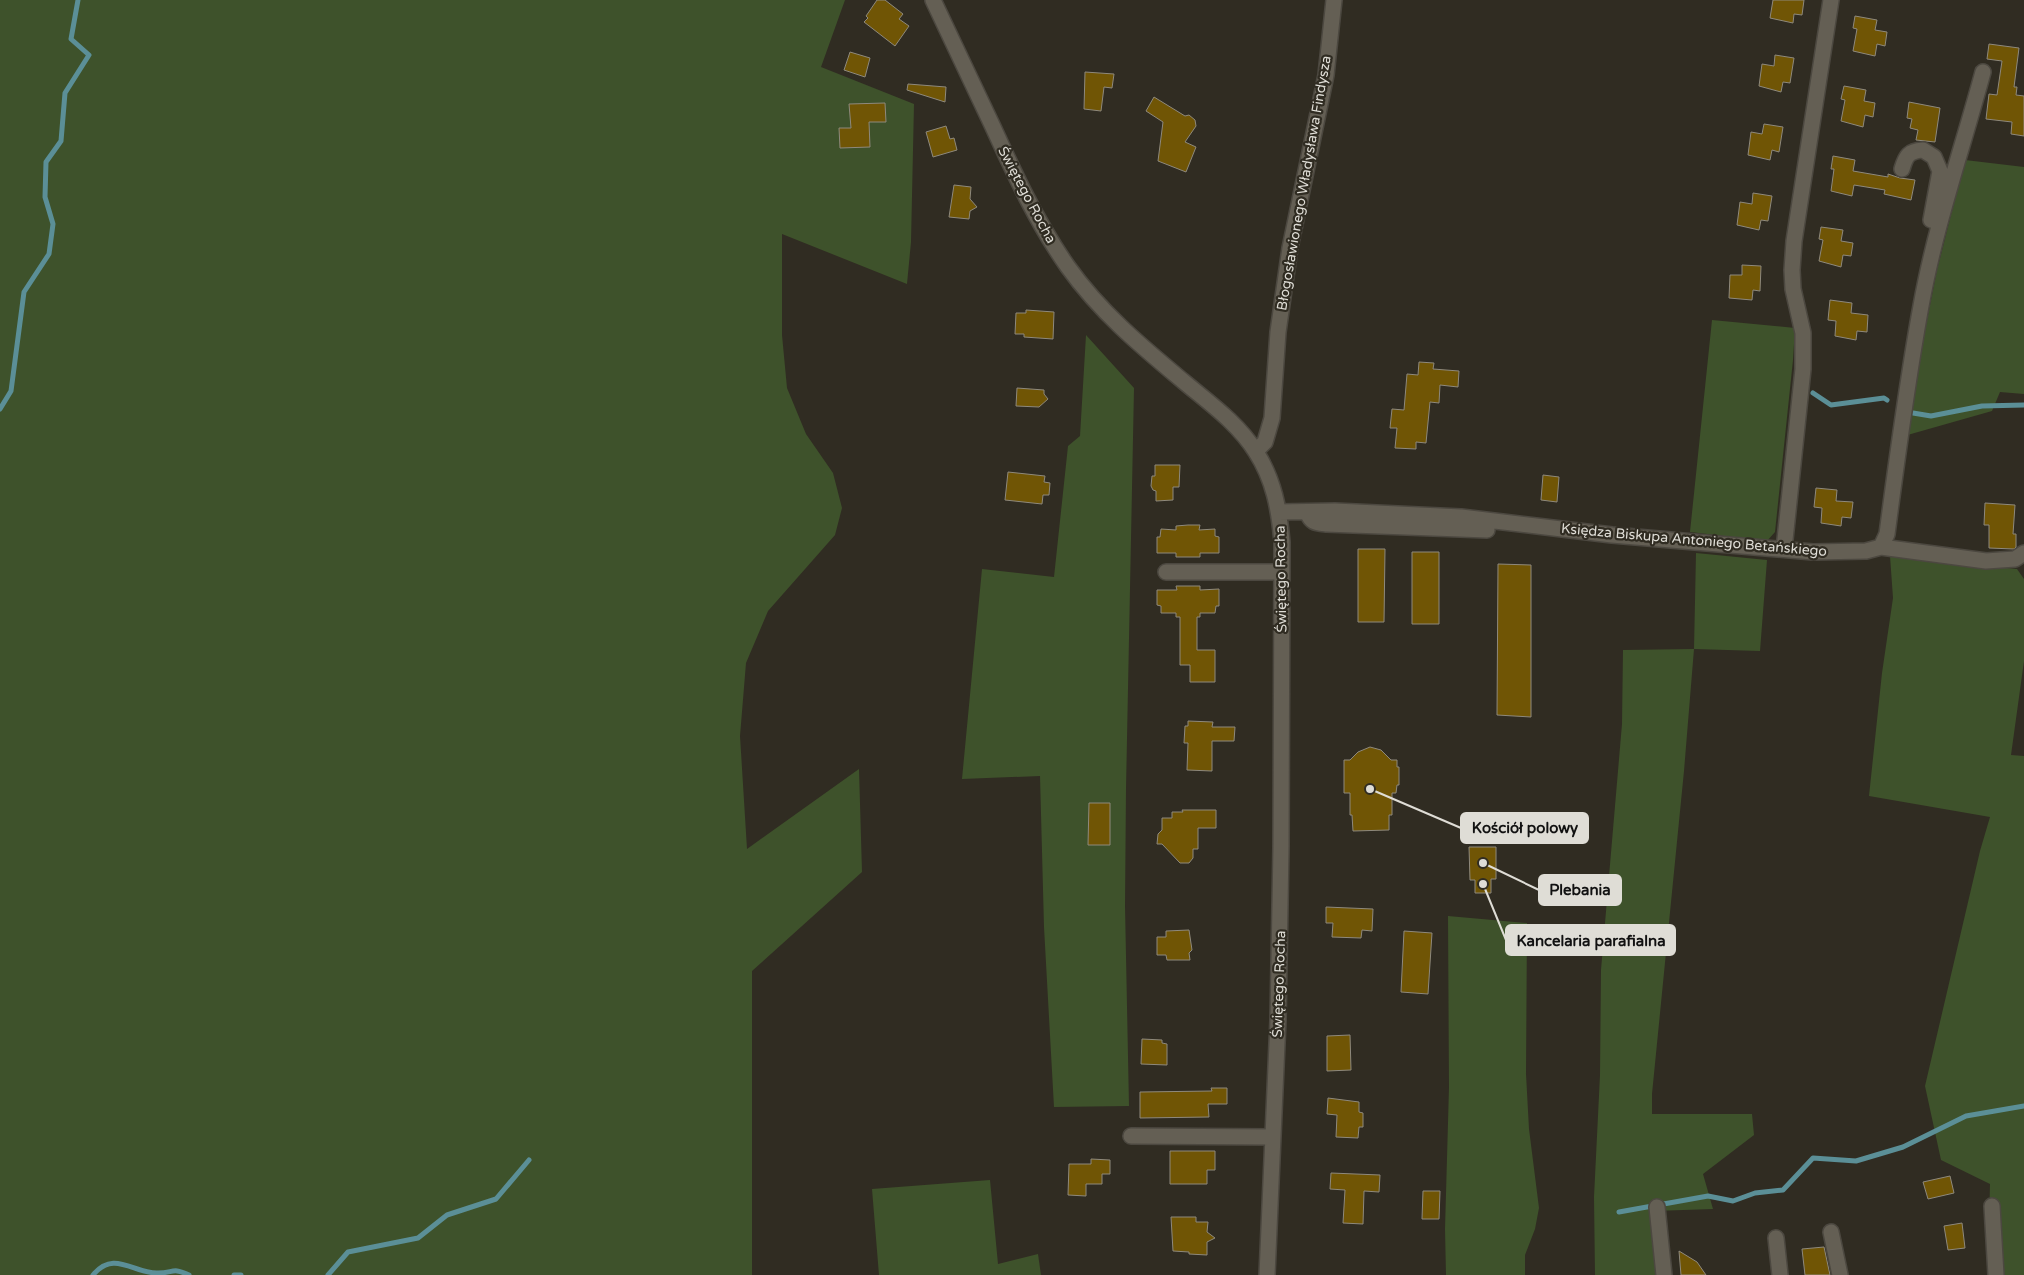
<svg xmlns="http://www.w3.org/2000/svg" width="2024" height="1275" viewBox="0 0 2024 1275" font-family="'Varela Round',sans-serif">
  <rect width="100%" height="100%" fill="#302c22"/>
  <!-- green -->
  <path fill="#3e522b" d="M 0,0 L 845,0 L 821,67 L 914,104 L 911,242 L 907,284 L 782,234 L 782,335 L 787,388 L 806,434 L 833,473 L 842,508 L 835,535 L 768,611 L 746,663 L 740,736 L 747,849 L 859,769 L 862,872 L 752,971 L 752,1275 L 0,1275 Z
    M 1965,160 L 2024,167 L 2024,394 L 2000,392 L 1992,411 L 1904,436 L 1937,270 Z
    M 1712,320 L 1795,328 L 1793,360 L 1775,532 L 1767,541 L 1690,532 Z
    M 1086,335 L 1134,388 L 1126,789 L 1125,906 L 1129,1106 L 1054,1107 L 1044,927 L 1040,776 L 962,779 L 982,569 L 1054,577 L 1068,446 L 1080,436 Z
    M 1696,553 L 1767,560 L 1760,651 L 1694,649 L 1684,771 L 1652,1094 L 1652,1114 L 1752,1114 L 1754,1135 L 1703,1174 L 1713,1209 L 1654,1211 L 1659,1275 L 1595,1275 L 1594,1197 L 1600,1075 L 1601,970 L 1622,724 L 1623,650 L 1694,649 Z
    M 1890,556 L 2017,569 L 2024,579 L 2024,661 L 2011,755 L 2024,756 L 2024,1275 L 1989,1275 L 1988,1266 L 1990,1184 L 1941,1160 L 1925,1086 L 1980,851 L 1990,817 L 1869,796 L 1882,673 L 1893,598 Z
    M 1448,916 L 1527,923 L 1526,1074 L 1529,1129 L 1539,1208 L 1535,1229 L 1525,1255 L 1525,1275 L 1446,1275 L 1445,1229 L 1449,1087 Z
    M 990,1180 L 998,1264 L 1038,1254 L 1041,1275 L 879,1275 L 872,1189 Z"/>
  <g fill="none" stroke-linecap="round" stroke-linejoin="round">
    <!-- stream -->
    <path stroke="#5b8f97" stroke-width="5" d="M 1813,393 L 1831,405 L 1884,398 L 1887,400
      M 0,409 L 11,391 L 24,292 L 49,254 L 53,224 L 45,197 L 46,162 L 61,141 L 65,93 L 89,55 L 71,39 L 78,0
      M 1913,413 L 1931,416 L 1982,406 L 2024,405
      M 1619,1212 L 1708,1196 L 1733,1201 L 1755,1193 L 1783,1190 L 1813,1158 L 1856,1161 L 1903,1147 L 1966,1116 L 2024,1106
      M 93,1275 C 114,1249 134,1274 158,1273 C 174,1273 172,1267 189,1275
      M 234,1275 L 241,1275
      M 328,1275 L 348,1252 L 418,1238 L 447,1215 L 496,1199 L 529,1160"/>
  </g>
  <!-- building -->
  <path fill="#705505" stroke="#8e897d" d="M 877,0 L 885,0 L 903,14 L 899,19 L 909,26 L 895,46 L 864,22 L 868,18 L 866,16 Z
    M 1773,0 L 1804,0 L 1802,15 L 1794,14 L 1793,23 L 1770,18 Z
    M 1855,16 L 1877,20 L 1875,30 L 1887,32 L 1885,46 L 1877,44 L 1875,56 L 1853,51 L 1857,29 L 1853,28 Z
    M 1989,44 L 2019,48 L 2014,87 L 2017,87 L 2016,95 L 2024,96 L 2024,136 L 2011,134 L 2012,122 L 1986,119 L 1989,94 L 1997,95 L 2002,61 L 1987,59 Z
    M 850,52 L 870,58 L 865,77 L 844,70 Z
    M 1775,55 L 1794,58 L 1790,83 L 1783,82 L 1781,92 L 1759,86 L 1762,64 L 1774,66 Z
    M 1085,72 L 1114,74 L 1112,88 L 1104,87 L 1101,111 L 1084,109 Z
    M 908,84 L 946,87 L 945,102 L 907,90 Z
    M 1844,86 L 1866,90 L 1864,101 L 1875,103 L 1873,117 L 1865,115 L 1863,127 L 1841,121 L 1845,100 L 1841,99 Z
    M 1154,97 L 1185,116 L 1189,115 L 1195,120 L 1196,126 L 1185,142 L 1196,147 L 1186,172 L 1158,161 L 1163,122 L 1146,111 Z
    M 1909,102 L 1940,108 L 1935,142 L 1916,140 L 1918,130 L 1910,128 L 1912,119 L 1907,118 Z
    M 885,103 L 886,122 L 869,122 L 870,147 L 840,148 L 839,128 L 851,128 L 849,104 Z
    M 1764,124 L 1783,127 L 1779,152 L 1772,150 L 1770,160 L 1748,155 L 1751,132 L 1762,134 Z
    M 946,126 L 950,139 L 954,138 L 957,150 L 933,157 L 926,132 Z
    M 1833,156 L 1855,160 L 1853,171 L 1888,177 L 1888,174 L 1900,178 L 1915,180 L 1911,200 L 1884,194 L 1885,190 L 1854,185 L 1852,196 L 1831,191 L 1834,169 L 1831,169 Z
    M 954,185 L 971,187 L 970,199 L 977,207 L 970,211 L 969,219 L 949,217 Z
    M 1753,193 L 1772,196 L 1768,221 L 1761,220 L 1759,230 L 1737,225 L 1740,202 L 1752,204 Z
    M 1821,227 L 1843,230 L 1841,241 L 1853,243 L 1851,256 L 1843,255 L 1841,267 L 1819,261 L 1823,240 L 1819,239 Z
    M 1742,265 L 1761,266 L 1760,291 L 1753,290 L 1752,300 L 1729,298 L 1730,275 L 1742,275 Z
    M 1830,300 L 1852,303 L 1851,313 L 1868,315 L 1867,332 L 1857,331 L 1856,340 L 1835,336 L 1836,321 L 1828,320 Z
    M 1026,310 L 1054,312 L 1053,339 L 1024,337 L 1024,334 L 1015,334 L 1016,313 L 1026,313 Z
    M 1419,362 L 1434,363 L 1433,369 L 1459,371 L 1458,387 L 1440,385 L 1439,403 L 1430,402 L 1426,443 L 1416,442 L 1416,449 L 1395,448 L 1397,428 L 1390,428 L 1392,409 L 1404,410 L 1407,374 L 1418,375 Z
    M 1017,388 L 1044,390 L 1044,394 L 1048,399 L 1039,407 L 1016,406 Z
    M 1155,465 L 1180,465 L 1179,487 L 1173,487 L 1173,500 L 1156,501 L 1156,491 L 1153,490 L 1151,486 L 1152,476 L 1155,476 Z
    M 1008,472 L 1045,476 L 1044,482 L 1050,483 L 1049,495 L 1043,495 L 1042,504 L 1005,500 Z
    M 1543,475 L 1559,477 L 1557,502 L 1541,500 Z
    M 1816,488 L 1837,490 L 1836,501 L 1853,502 L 1851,518 L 1842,517 L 1841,526 L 1821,523 L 1822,508 L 1814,507 Z
    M 1985,503 L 2015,505 L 2013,534 L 2016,534 L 2016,547 L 2014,549 L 1989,548 L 1989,525 L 1984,525 Z
    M 1188,525 L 1200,525 L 1199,530 L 1215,529 L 1215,536 L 1219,537 L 1219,553 L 1200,553 L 1200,557 L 1176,557 L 1176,553 L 1157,553 L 1157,537 L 1160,537 L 1161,529 L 1176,530 L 1176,526 Z
    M 1358,549 L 1385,549 L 1384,622 L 1358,622 Z
    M 1412,552 L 1439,552 L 1439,624 L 1412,624 Z
    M 1498,564 L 1531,565 L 1531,717 L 1497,715 Z
    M 1176,586 L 1200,586 L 1200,590 L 1219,589 L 1219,606 L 1216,606 L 1215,613 L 1200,613 L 1200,617 L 1197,617 L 1197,650 L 1215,650 L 1215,682 L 1190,682 L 1190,665 L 1180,665 L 1180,617 L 1176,617 L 1176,613 L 1161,613 L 1161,606 L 1157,605 L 1157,590 L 1177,590 Z
    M 1188,721 L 1213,722 L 1212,727 L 1235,727 L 1234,741 L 1212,741 L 1212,771 L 1187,770 L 1188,743 L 1184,743 L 1185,726 L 1188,726 Z
    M 1370,747 L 1381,750 L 1391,760 L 1397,760 L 1397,767 L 1399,767 L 1399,785 L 1397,785 L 1396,793 L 1392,793 L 1392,815 L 1389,815 L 1389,830 L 1353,831 L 1352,815 L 1350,815 L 1350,793 L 1344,793 L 1344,760 L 1350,760 L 1358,752 Z
    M 1089,803 L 1110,803 L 1110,845 L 1088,845 Z
    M 1182,810 L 1216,810 L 1216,828 L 1198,828 L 1198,849 L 1193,849 L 1193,858 L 1189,863 L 1180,863 L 1162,844 L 1157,844 L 1158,834 L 1162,830 L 1162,818 L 1172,818 L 1172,812 L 1183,812 Z
    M 1469,847 L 1496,847 L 1496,879 L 1491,879 L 1491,893 L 1475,893 L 1475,880 L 1470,880 Z
    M 1326,907 L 1373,909 L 1372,931 L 1362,930 L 1361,938 L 1332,937 L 1333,923 L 1326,923 Z
    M 1189,930 L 1192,950 L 1189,953 L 1190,960 L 1167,960 L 1166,955 L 1157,955 L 1157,937 L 1166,937 L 1166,931 Z
    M 1404,931 L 1432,933 L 1428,994 L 1401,992 Z
    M 1350,1035 L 1351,1070 L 1327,1071 L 1327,1036 Z
    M 1142,1039 L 1162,1040 L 1162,1043 L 1167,1044 L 1167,1065 L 1141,1064 Z
    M 1211,1088 L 1227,1088 L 1227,1104 L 1208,1104 L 1209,1117 L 1140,1118 L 1140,1092 L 1212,1091 Z
    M 1328,1098 L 1359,1102 L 1359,1112 L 1363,1113 L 1363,1127 L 1359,1127 L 1358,1138 L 1336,1137 L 1337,1115 L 1327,1114 Z
    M 1170,1151 L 1215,1151 L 1215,1170 L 1207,1170 L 1207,1184 L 1170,1184 Z
    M 1091,1159 L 1110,1160 L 1110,1174 L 1102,1174 L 1102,1184 L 1086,1184 L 1086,1196 L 1068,1195 L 1069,1164 L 1091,1164 Z
    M 1331,1173 L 1380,1175 L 1379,1192 L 1364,1191 L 1363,1224 L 1343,1223 L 1345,1190 L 1330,1189 Z
    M 1950,1176 L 1954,1193 L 1928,1199 L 1923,1182 Z
    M 1423,1191 L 1440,1191 L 1439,1219 L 1422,1219 Z
    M 1171,1217 L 1196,1217 L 1196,1222 L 1208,1222 L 1207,1232 L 1215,1238 L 1207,1242 L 1207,1255 L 1189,1254 L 1189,1252 L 1173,1251 Z
    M 1962,1223 L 1965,1248 L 1948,1250 L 1944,1226 Z
    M 1824,1247 L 1830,1275 L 1805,1275 L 1802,1249 Z
    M 1679,1251 L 1697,1262 L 1706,1275 L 1681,1275 Z"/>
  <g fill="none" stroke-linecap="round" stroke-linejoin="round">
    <defs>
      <path id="minor" d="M 933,0 C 953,42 973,85 993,127 C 1015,175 1037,223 1068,267 C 1100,312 1141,346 1183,381 C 1208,402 1238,423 1256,452 C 1274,480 1279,509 1282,542 L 1281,847 L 1278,1020 L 1267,1275
        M 1902,169 C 1906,155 1909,151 1923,150 L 1934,157 L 1940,171 L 1931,220
        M 1256,451 L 1265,442 L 1272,418 L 1278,332 L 1290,248 L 1326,75 L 1334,0
        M 1279,512 L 1335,511 L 1461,517 L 1612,535 L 1813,552 L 1866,551 L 1881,547 L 1887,534 C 1897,458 1907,382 1921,306 C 1935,227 1962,150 1983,72
        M 1307,512 C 1311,523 1316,523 1326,524 L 1487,530
        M 1881,547 L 1986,561 L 2015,559 L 2024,553
        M 1784,549 L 1803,369 L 1803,333 L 1793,289 L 1792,270 L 1794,241 L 1831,0
        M 1166,572 L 1282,572
        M 1131,1136 L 1272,1137
        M 1992,1206 L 1996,1275
        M 1657,1207 L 1664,1275
        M 1831,1232 L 1840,1275
        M 1776,1238 L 1780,1275"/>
    </defs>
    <!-- minor casing -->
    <use href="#minor" stroke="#4c4840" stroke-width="18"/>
    <!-- minor -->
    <use href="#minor" stroke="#645f54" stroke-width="15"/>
  </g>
  <g text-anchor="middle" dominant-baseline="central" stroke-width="4.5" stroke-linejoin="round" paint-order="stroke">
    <!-- street labels -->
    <g font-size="14" fill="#dfddd6" stroke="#302c22">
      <text transform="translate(1304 183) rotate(-80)">Błogosławionego Władysława Findysza</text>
      <text transform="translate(1027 195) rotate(62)">Świętego Rocha</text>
      <text transform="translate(1694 540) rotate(5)">Księdza Biskupa Antoniego Betańskiego</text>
      <text transform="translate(1281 579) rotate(-91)">Świętego Rocha</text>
      <text transform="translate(1279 984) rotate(-88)">Świętego Rocha</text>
    </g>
  </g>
  <!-- callouts -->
  <path fill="none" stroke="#dfddd6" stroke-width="2" d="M1370 789L1461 828M1483 863L1539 890M1483 884L1506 940"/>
  <g fill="#dfddd6" stroke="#302c22" stroke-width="2">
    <circle cx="1370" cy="789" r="5"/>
    <circle cx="1483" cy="863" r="5"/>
    <circle cx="1483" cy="884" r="5"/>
  </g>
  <g fill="#dfddd6" stroke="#dfddd6" stroke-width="2">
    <rect x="1461" y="813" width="127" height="30" rx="5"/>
    <rect x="1539" y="875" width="82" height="30" rx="5"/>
    <rect x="1506" y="925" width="169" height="30" rx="5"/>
  </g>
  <g font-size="15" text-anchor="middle" font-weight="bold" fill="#111">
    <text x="1525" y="833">Kościół polowy</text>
    <text x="1580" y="895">Plebania</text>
    <text x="1591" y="946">Kancelaria parafialna</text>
  </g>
</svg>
